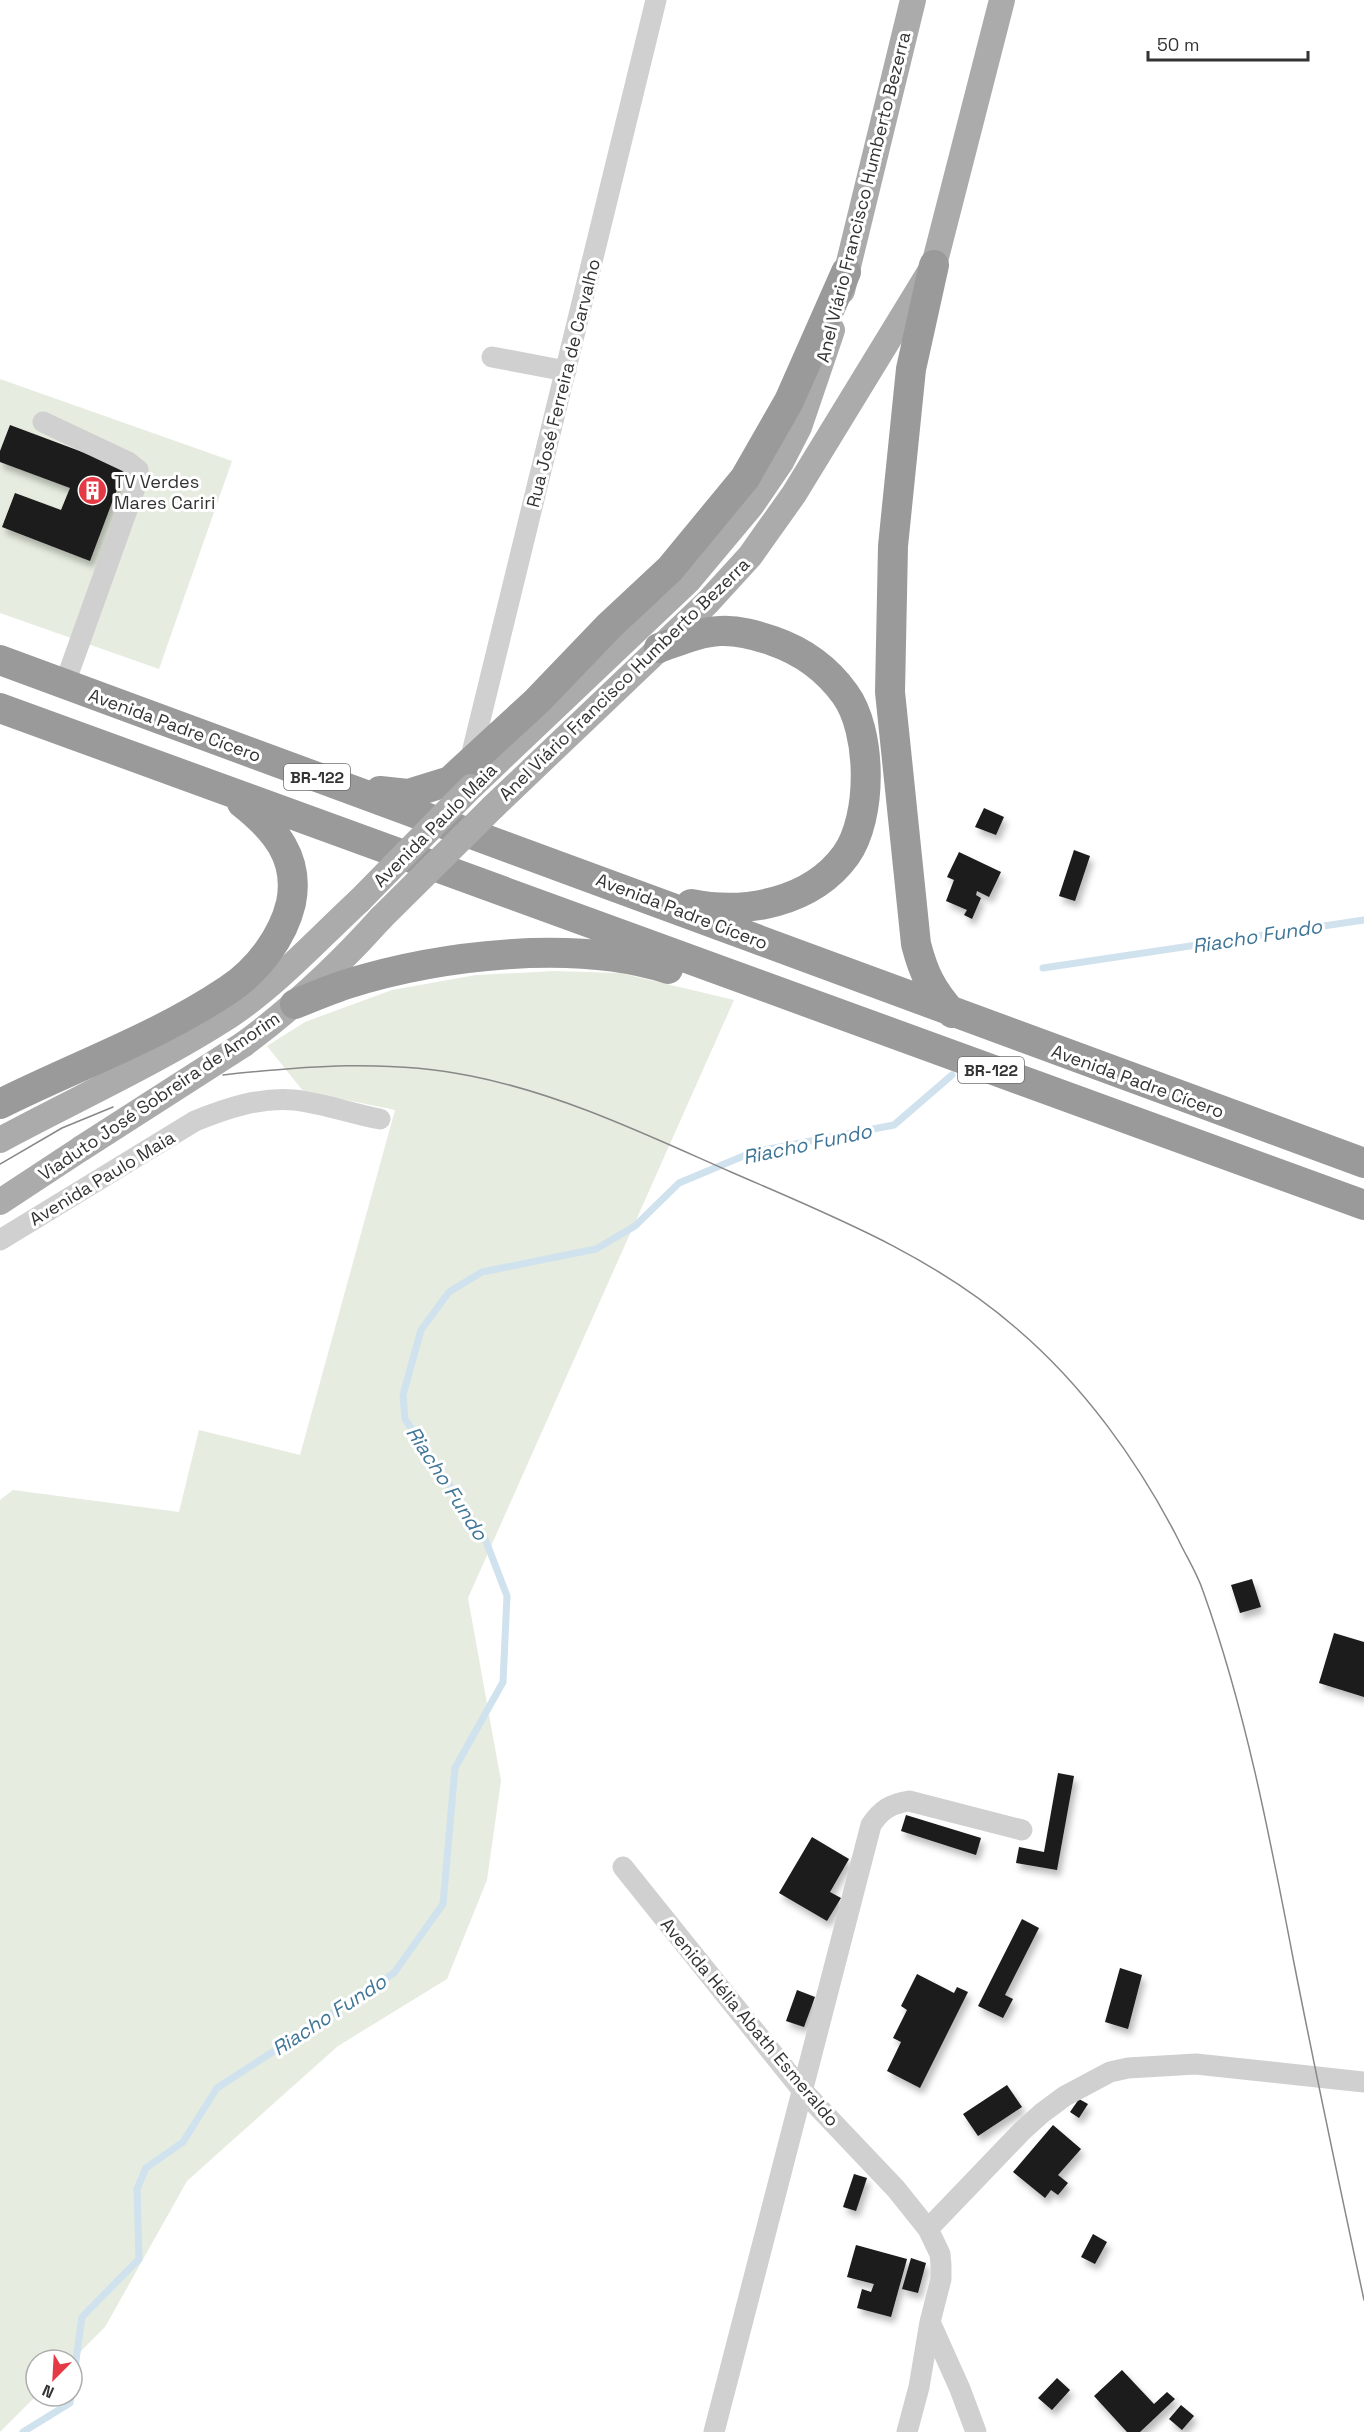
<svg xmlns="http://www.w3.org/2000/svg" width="1364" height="2432" viewBox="0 0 1364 2432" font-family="'Space Grotesk',sans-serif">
  <defs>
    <filter id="shadow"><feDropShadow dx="3.5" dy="6" stdDeviation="3" flood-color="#0004"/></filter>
  </defs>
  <rect width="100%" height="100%" fill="#fff"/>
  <!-- green -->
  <path fill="#e6ecdf" d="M 0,379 L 232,461 L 159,669 L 0,613 Z
    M 555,971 L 620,973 L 734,1000 L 468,1598 L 501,1781 L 487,1880 L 447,1979 L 338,2046 L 187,2181 L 105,2327 L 72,2360 L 36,2360 L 36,2396 L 0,2432 L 0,1500 L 13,1490 L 179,1512 L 199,1430 L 300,1455 L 395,1110 L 303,1091 L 267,1046 L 305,1022 L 392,990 L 476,975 Z"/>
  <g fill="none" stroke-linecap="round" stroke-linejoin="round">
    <!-- stream -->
    <path stroke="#cfe2ee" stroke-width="7" d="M 1043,968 L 1364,920
      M 72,2389 L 82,2317 L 139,2259 L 137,2189 L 146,2168 L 183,2142 L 217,2088 L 394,1973 L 443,1904 L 455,1768 L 503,1682 L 507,1596 L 484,1536 L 405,1419 L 403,1395 L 421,1330 L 449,1292 L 482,1272 L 596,1249 L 635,1226 L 679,1183 L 753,1152 L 894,1125 L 952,1075
      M 23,2432 L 70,2403 L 71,2396"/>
  </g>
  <!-- building -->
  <path fill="#1a1a1a" filter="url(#shadow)" d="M 10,425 L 125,468 L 90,561 L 2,527 L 15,493 L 61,510 L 70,488 L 0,462 L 0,451 Z
    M 984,808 L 1004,817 L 996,835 L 975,827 Z
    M 1074,850 L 1090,856 L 1075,901 L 1059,896 Z
    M 959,852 L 1001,872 L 989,897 L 977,891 L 976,895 L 981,898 L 972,919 L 964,915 L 967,910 L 946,901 L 954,880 L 947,877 Z
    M 1252,1579 L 1261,1607 L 1240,1613 L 1231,1585 Z
    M 1334,1633 L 1364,1642 L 1364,1697 L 1319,1683 Z
    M 1058,1773 L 1074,1776 L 1057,1870 L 1016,1863 L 1019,1847 L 1044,1852 Z
    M 906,1815 L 981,1838 L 976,1855 L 901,1831 Z
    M 812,1837 L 849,1859 L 830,1892 L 841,1898 L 827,1921 L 779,1893 Z
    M 1022,1919 L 1039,1928 L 1005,1995 L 1013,1999 L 1003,2018 L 978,2006 Z
    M 1120,1968 L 1142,1975 L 1128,2029 L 1105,2022 Z
    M 917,1974 L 954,1993 L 957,1987 L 968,1992 L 920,2088 L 887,2071 L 901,2042 L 893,2038 L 907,2010 L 901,2006 Z
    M 797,1990 L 815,1997 L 804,2027 L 786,2021 Z
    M 1007,2085 L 1022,2107 L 978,2136 L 963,2114 Z
    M 1079,2099 L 1088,2104 L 1079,2118 L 1070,2112 Z
    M 1053,2125 L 1081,2149 L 1058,2175 L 1068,2183 L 1058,2195 L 1051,2190 L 1045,2198 L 1013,2172 Z
    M 854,2174 L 867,2178 L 856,2211 L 843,2207 Z
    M 1093,2234 L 1107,2242 L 1095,2264 L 1081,2257 Z
    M 856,2245 L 907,2259 L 891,2317 L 857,2308 L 862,2289 L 871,2292 L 874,2284 L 847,2277 Z
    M 911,2258 L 926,2263 L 918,2293 L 902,2289 Z
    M 1122,2370 L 1154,2404 L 1167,2392 L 1175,2399 L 1140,2432 L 1127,2432 L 1094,2396 Z
    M 1057,2378 L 1070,2390 L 1052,2410 L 1038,2398 Z
    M 1181,2405 L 1194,2416 L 1182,2430 L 1169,2419 Z"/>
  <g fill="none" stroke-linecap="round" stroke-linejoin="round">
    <!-- minor -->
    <path stroke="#d0d0d0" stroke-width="21" d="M 492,357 L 566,371
      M 43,422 L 128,462 L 138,470 L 136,485 L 65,683
      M 469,765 L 656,0
      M 0,1240 L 195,1121 C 227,1108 260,1097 294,1100 C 323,1103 352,1114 380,1119
      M 623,1867 L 802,2090 L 896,2189 L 928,2229 L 940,2254 L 941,2265 L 941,2279 L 930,2322 L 960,2389 L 976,2432
      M 928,2229 L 1022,2131 L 1042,2113 L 1065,2096 L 1110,2072 L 1128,2068 L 1196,2064 L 1364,2082
      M 714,2432 L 871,1825 C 881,1810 890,1804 909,1801 L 1022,1830
      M 907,2432 L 919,2387 L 930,2322"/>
    <!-- major -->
    <path stroke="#ababab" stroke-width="26" d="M 842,291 L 913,0
      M 471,787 L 689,580 L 751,506 L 781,462 L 799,427 L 832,330
      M 493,807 L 708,602 L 750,556 L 794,494 L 934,265 L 1002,0
      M 244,1044 C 294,1007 339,965 381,918
      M 0,1140 C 76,1099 156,1063 229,1016 C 276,985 317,940 359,901
      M 0,1202 L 82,1148"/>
    <!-- highway -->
    <path stroke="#9a9a9a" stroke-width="30" d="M 934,265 L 911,369 L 893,546 L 890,692 L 916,944 C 924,975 932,990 952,1013
      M 659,648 C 679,641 699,632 720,631 C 739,630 756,635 773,641 C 802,651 827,669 845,694 C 872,731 873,817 846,855 C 812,902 746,915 691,904
      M 0,660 C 455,826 909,998 1364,1163
      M 0,708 L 1364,1205
      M 380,791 L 408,794 L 450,781 L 537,701 L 609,626 L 670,569 L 745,478 L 789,401 L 846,272
      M 295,1004 C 312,997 329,990 347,984 C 440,955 574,939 668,969
      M 0,1104 C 76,1066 158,1037 228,990 C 258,970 283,937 291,903 C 300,858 275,829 242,803"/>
    <!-- tram -->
    <path stroke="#888" stroke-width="1.5" d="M 223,1075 C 305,1066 389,1059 471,1076 C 562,1094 647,1135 731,1172 C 832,1216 932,1255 1016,1328 C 1083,1385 1138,1461 1178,1539 C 1186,1556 1197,1573 1203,1591 C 1246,1711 1270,1838 1294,1963 C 1316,2075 1340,2188 1364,2300
      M 0,1164 L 62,1128 L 113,1107"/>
    <!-- major-bridge -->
    <path stroke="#ababab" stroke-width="26" d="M 359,901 L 471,787
      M 381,918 L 493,807
      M 82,1148 L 244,1044"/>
  </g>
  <!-- icons -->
  <defs>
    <symbol id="building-disc" viewBox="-11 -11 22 22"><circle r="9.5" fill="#e63946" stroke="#fff"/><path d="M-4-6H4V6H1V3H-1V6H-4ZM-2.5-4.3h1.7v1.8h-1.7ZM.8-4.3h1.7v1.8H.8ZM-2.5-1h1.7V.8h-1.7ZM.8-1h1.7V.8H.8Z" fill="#fff"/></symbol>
  </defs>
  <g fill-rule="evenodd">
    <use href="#building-disc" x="76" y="474" width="33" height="33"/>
  </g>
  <g text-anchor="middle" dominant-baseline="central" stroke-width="6" stroke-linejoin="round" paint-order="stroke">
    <!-- shield labels -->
    <g fill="#fff" stroke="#707070" stroke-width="1.5">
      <rect x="284" y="764" width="66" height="26" rx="4.5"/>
      <rect x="958" y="1057" width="66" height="26" rx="4.5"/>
    </g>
    <g font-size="16" font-weight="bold" fill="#333">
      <text x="317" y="777">BR-122</text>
      <text x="991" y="1070">BR-122</text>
    </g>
    <!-- street labels -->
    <g font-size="18" fill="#333" stroke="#fff">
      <text transform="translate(863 197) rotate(-76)">Anel Viário Francisco Humberto Bezerra</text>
      <text transform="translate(563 383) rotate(-76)">Rua José Ferreira de Carvalho</text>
      <text transform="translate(624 679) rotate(-44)">Anel Viário Francisco Humberto Bezerra</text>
      <text transform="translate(175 725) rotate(20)">Avenida Padre Cícero</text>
      <text transform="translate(435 825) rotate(-45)">Avenida Paulo Maia</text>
      <text transform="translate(682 911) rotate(21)">Avenida Padre Cícero</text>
      <text transform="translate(1138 1081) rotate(20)">Avenida Padre Cícero</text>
      <text transform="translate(159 1096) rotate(-34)">Viaduto José Sobreira de Amorim</text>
      <text transform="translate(102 1178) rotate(-31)">Avenida Paulo Maia</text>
      <text transform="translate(750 2022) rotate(50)">Avenida Hélia Abath Esmeraldo</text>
    </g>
    <!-- poi labels -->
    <g font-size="18" fill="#333" stroke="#fff" text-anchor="start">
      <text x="114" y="481">TV Verdes<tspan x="114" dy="21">Mares Cariri</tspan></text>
    </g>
    <!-- water labels -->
    <g font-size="20" font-style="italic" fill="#3f7597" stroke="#fff">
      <text transform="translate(1257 936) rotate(-9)">Riacho Fundo</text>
      <text transform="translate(807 1144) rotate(-12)">Riacho Fundo</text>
      <text transform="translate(447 1483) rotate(57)">Riacho Fundo</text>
      <text transform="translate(329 2015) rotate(-33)">Riacho Fundo</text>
    </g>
  </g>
  <!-- north arrow -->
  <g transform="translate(54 2378) rotate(204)"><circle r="28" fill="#ffffff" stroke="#adadad" stroke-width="1.5"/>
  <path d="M0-4.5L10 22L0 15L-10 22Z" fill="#e63946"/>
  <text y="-9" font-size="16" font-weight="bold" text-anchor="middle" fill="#333333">N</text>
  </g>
  <!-- scale -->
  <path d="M1148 51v9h160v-9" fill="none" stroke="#333333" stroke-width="3"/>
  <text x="1157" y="51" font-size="18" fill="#333333" stroke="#ffffff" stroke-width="4.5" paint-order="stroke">50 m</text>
</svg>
